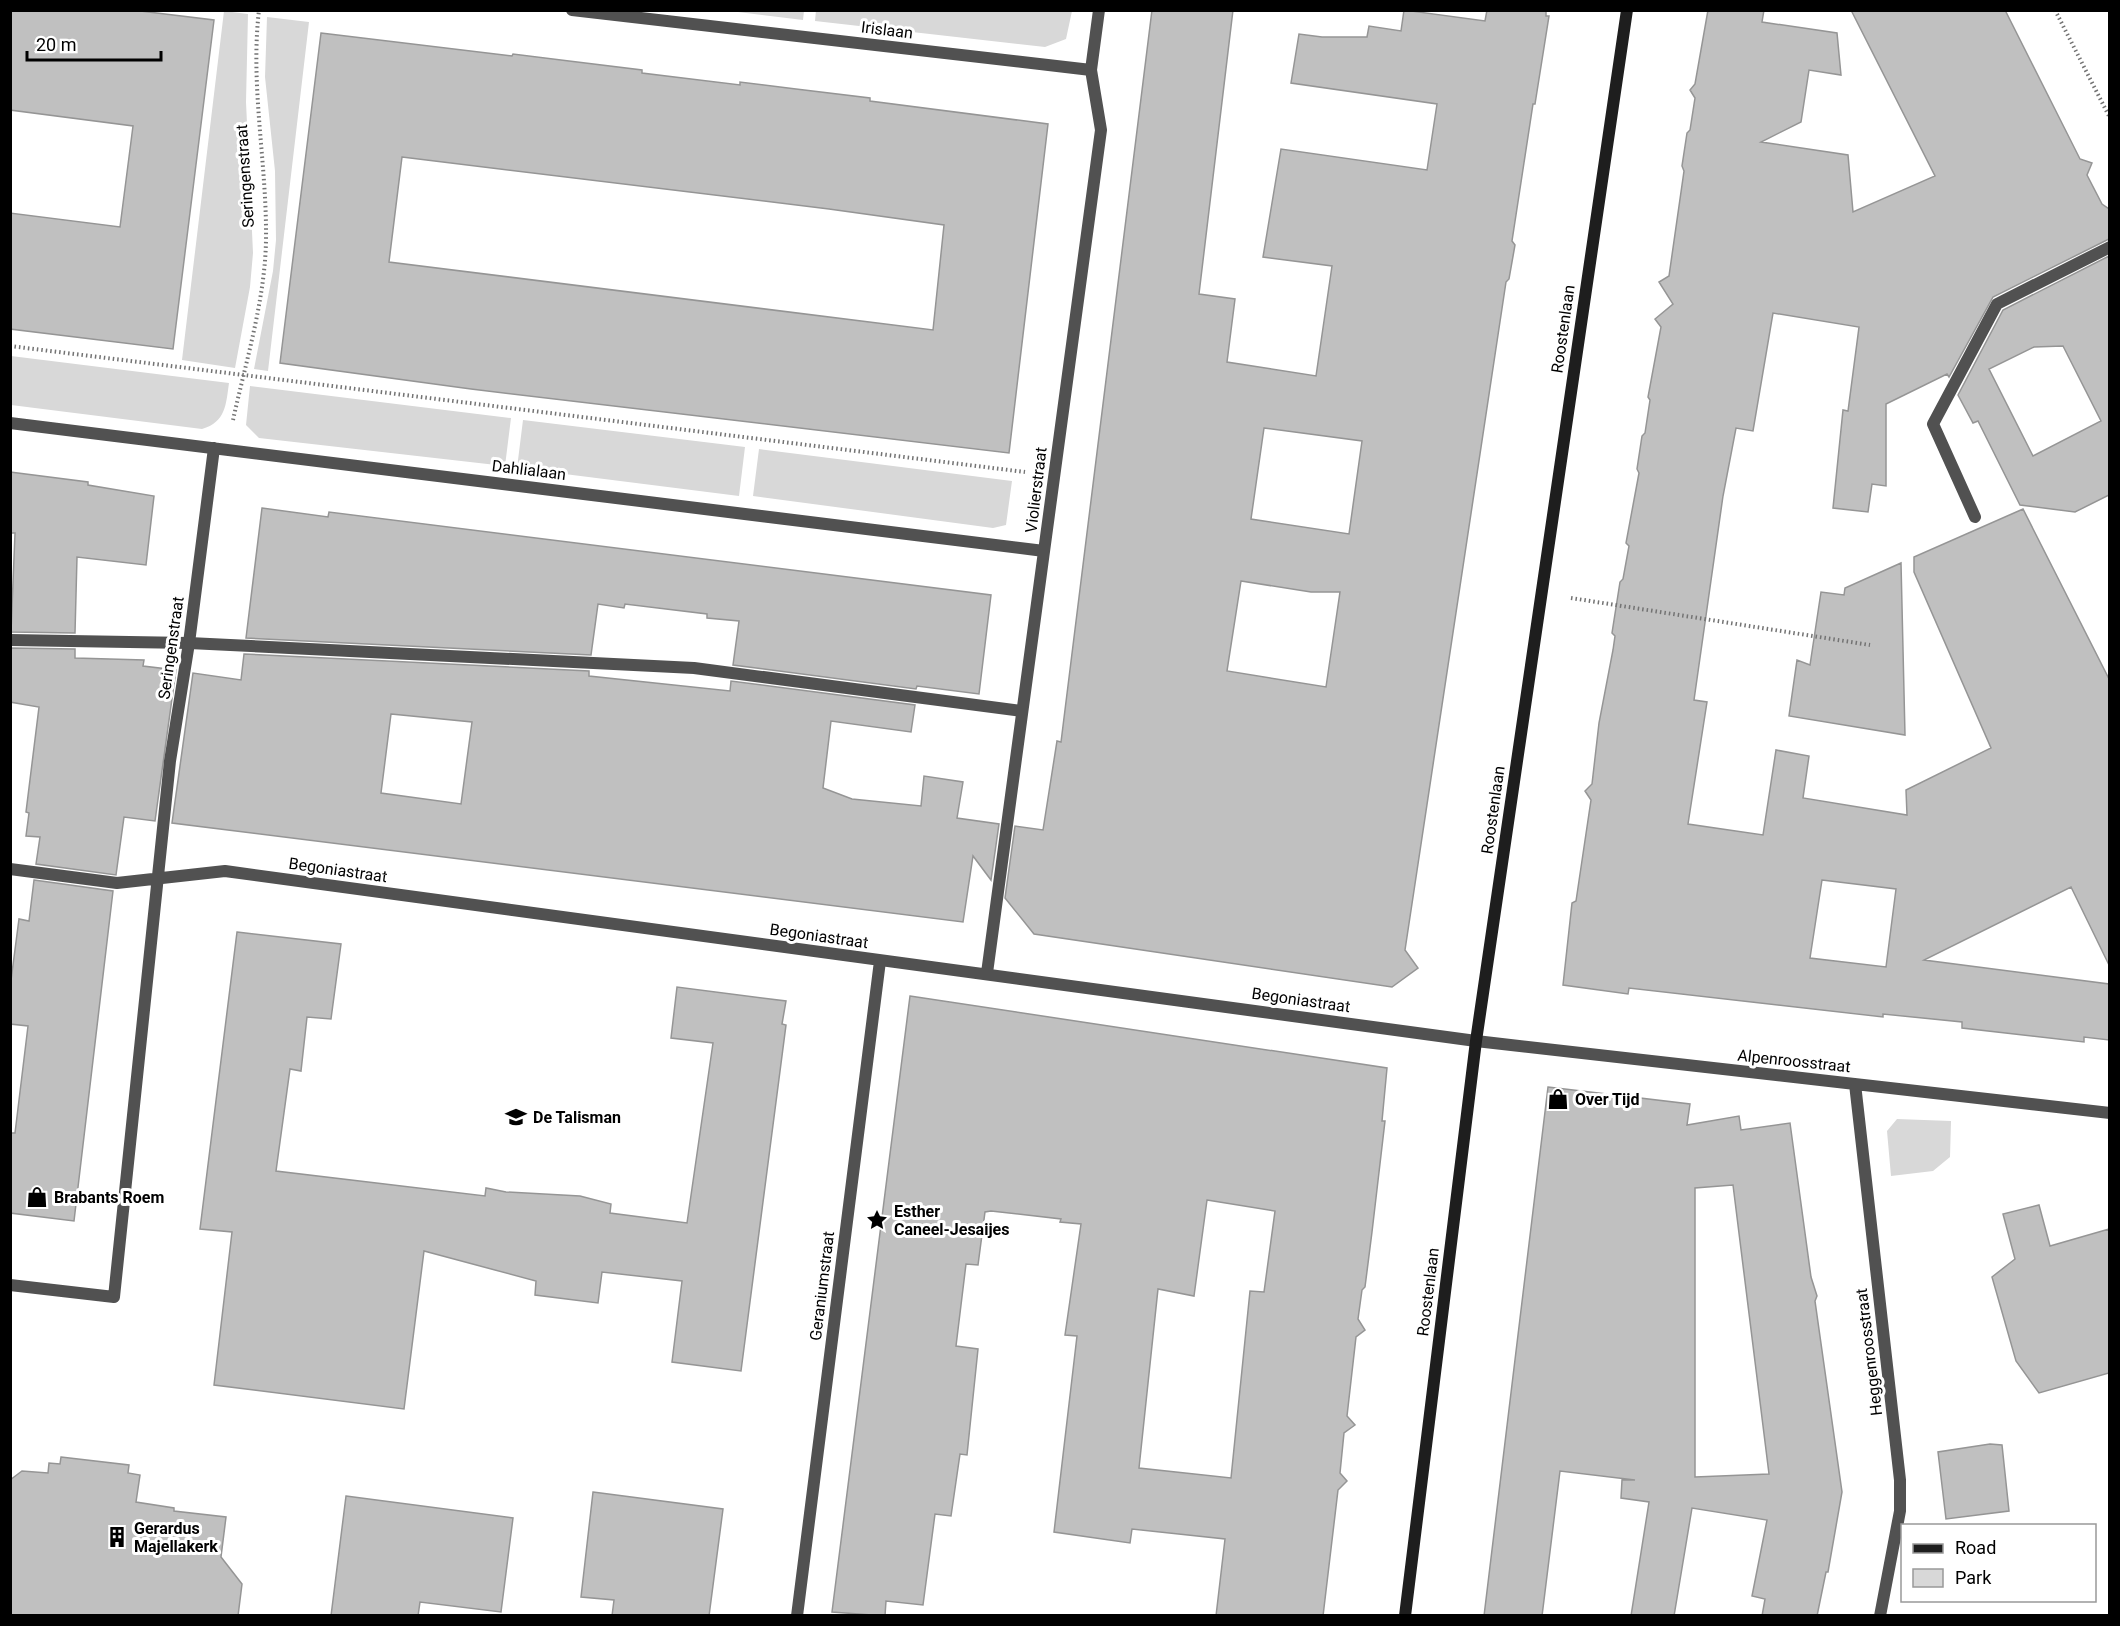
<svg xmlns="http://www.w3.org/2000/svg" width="2120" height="1626" viewBox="0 0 2120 1626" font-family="Roboto,sans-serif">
  <rect width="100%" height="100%" fill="#fff"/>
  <!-- green -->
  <path fill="#d8d8d8" d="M 816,10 L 1072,10 L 1072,11 L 1066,39 L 1045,47 L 815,21 Z
    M 224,11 L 248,14 L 246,102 L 253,253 L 250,287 L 235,368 L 182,360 Z
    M 730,11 L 804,11 L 803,20 Z
    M 267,17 L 309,22 L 268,371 L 254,369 L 273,271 L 276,240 L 275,171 L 265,77 Z
    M 11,356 L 229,383 C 226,404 226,422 202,429 L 11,405 Z
    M 250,386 L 511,418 L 505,466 L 259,438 L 246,425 Z
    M 523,420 L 745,447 L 739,496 L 517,468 Z
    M 759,449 L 1012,481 L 1006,525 L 993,528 L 753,496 Z
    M 1897,1119 L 1951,1121 L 1950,1157 L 1933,1171 L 1891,1176 L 1887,1131 Z"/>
  <!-- building -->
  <path fill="#c0c0c0" stroke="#959595" stroke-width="1.5" fill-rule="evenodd" d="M 10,10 L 132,10 L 214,20 L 173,349 L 10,329 L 10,213 L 120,227 L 133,126 L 10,110 Z
    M 1152,10 L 1233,10 L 1199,294 L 1235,299 L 1227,362 L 1316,376 L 1332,266 L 1263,257 L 1281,149 L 1427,170 L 1437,104 L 1291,83 L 1299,34 L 1322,37 L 1367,37 L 1369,26 L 1401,31 L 1404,10 L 1485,21 L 1487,10 L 1546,10 L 1546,16 L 1549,16 L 1535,104 L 1533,104 L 1512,241 L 1515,245 L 1509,279 L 1506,282 L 1405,950 L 1418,968 L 1392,987 L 1034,934 L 1005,898 L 1015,826 L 1043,830 L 1057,741 L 1061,742 ZM 1264,428 L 1362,441 L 1349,534 L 1251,519 ZM 1241,581 L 1311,592 L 1340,592 L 1326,687 L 1227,671 Z
    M 1708,10 L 1764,10 L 1762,22 L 1837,33 L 1841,75 L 1809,70 L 1801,122 L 1761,142 L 1848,155 L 1853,212 L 1935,176 L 1851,10 L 2005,10 L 2080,159 L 2092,163 L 2087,175 L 2102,204 L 2109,209 L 2109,239 L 1993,297 L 1949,377 L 1947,374 L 1886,404 L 1886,486 L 1872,484 L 1868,512 L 1833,508 L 1843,410 L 1848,411 L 1859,327 L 1773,313 L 1753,431 L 1736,428 L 1723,496 L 1694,700 L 1707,702 L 1688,824 L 1763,835 L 1776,750 L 1809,756 L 1803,798 L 1907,815 L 1906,790 L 1991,748 L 1914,572 L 1914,557 L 2023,509 L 2109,679 L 2109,965 L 2071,887 L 1924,960 L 2109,984 L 2109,1040 L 2084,1037 L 2084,1042 L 1962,1028 L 1962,1022 L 1883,1014 L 1883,1017 L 1629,988 L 1628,994 L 1563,985 L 1572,903 L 1576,901 L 1591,800 L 1585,791 L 1592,784 L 1599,723 L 1613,650 L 1615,636 L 1612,633 L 1620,582 L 1623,579 L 1629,546 L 1626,543 L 1639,473 L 1637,469 L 1642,436 L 1645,433 L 1650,400 L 1648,397 L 1661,327 L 1655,319 L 1673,304 L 1659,282 L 1669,276 L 1684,171 L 1682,166 L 1687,133 L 1690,130 L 1695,98 L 1690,90 L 1695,84 ZM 1822,880 L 1896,889 L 1886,967 L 1810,958 Z
    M 321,33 L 512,56 L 513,54 L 569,61 L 642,70 L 642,73 L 740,85 L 740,82 L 796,89 L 870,98 L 870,101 L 1048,124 L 1009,453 L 471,389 L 280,363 ZM 402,157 L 829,209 L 944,225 L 933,330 L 389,262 Z
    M 2109,256 L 2109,495 L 2075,512 L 2020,505 L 1978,421 L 1973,423 L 1958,395 L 2003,310 ZM 2063,346 L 2101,421 L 2033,456 L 1989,369 L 2034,347 Z
    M 10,472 L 88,482 L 88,485 L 154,496 L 146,565 L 77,557 L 75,633 L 11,632 L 15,533 L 10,533 Z
    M 262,508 L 328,517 L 329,512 L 991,595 L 979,694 L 917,686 L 916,689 L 733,665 L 739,621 L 707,618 L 707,614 L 625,604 L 624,608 L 598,604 L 591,655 L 246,638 Z
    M 1901,563 L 1905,735 L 1789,716 L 1797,660 L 1810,665 L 1821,592 L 1844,595 L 1845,588 Z
    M 11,648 L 75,649 L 75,658 L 144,660 L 143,666 L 176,670 L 155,821 L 124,817 L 116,875 L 36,864 L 40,837 L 26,836 L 29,813 L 26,812 L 39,707 L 10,702 Z
    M 244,654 L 589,671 L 589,676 L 730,691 L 731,681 L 915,705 L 911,732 L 831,721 L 823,788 L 852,799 L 921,806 L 924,776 L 963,782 L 957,818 L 999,824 L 991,880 L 973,856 L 963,922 L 172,823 L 193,673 L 241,680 ZM 391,714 L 472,722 L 461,804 L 381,793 Z
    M 34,880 L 113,891 L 74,1221 L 10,1213 L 10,1133 L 15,1133 L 28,1026 L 10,1024 L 10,988 L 19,919 L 29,921 Z
    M 237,932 L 341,944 L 331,1019 L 307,1017 L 301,1071 L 290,1069 L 276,1171 L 485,1196 L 486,1188 L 506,1192 L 580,1196 L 611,1204 L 610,1213 L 687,1223 L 713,1043 L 671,1038 L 677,987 L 786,1001 L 782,1024 L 786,1025 L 741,1371 L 672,1362 L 682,1281 L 602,1272 L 598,1303 L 535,1295 L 536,1281 L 424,1251 L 404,1409 L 214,1385 L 232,1232 L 200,1229 Z
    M 910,996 L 1387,1068 L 1382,1121 L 1385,1121 L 1372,1232 L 1365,1287 L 1362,1290 L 1358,1319 L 1365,1330 L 1356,1337 L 1347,1416 L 1355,1425 L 1344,1433 L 1340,1473 L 1347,1481 L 1338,1490 L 1323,1616 L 1216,1616 L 1225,1539 L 1132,1529 L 1130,1543 L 1054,1532 L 1077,1336 L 1065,1335 L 1081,1224 L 1060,1222 L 1061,1219 L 991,1211 L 985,1212 L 978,1265 L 966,1264 L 956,1346 L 978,1349 L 967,1455 L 960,1454 L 951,1516 L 935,1514 L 923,1605 L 886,1601 L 885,1616 L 832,1612 ZM 1207,1200 L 1275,1211 L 1264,1292 L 1250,1291 L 1231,1478 L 1139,1468 L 1158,1289 L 1194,1296 Z
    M 1548,1087 L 1690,1104 L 1687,1125 L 1739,1116 L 1741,1130 L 1790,1123 L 1811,1277 L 1817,1296 L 1815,1301 L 1842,1492 L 1828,1572 L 1826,1572 L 1817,1616 L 1762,1616 L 1765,1599 L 1752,1596 L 1767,1520 L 1692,1508 L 1674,1616 L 1631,1616 L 1649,1502 L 1621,1498 L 1622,1480 L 1635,1480 L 1560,1471 L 1542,1616 L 1484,1616 ZM 1733,1185 L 1769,1474 L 1695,1477 L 1695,1188 Z
    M 2039,1205 L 2050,1246 L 2109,1229 L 2109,1373 L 2039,1393 L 2016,1361 L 1992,1277 L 2015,1259 L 2003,1214 Z
    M 1990,1444 L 2002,1445 L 2009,1511 L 1946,1519 L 1938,1452 Z
    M 61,1457 L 129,1465 L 128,1473 L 140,1475 L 136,1502 L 174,1508 L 174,1511 L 226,1517 L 221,1557 L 242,1584 L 238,1616 L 10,1616 L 10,1480 L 22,1471 L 48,1473 L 49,1463 L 60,1464 Z
    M 593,1492 L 723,1509 L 709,1616 L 612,1616 L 614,1600 L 581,1597 Z
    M 346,1496 L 513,1518 L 501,1612 L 420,1602 L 418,1616 L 331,1616 Z"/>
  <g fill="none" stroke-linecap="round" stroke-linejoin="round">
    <!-- path -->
    <path stroke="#737373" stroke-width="4" stroke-dasharray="1.5 3" stroke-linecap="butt" d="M 2055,10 L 2110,118
      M 10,346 L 1025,472
      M 233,420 C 246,361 265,300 266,240 C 267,163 250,87 259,10
      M 1571,598 L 1870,645"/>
    <!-- lane -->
    <path stroke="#515151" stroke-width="12" d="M 1975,517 L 1933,424 L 1997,304 L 2110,247
      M 10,640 L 189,643 L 694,668 L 1022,711"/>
    <!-- street -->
    <path stroke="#515151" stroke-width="12" d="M 572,10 L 1091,70
      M 10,423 L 1044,551
      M 10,869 L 117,883 L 225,871 L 1476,1041 L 2110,1113
      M 987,973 L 1101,130 L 1091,70 L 1099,10
      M 1855,1084 L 1900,1480 L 1900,1511 L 1880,1616
      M 10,1285 L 114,1297 L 170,761 L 189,643 L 214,448
      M 797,1616 L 880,961"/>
    <!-- secondary -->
    <path stroke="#1e1e1e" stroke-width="12" d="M 1405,1616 L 1476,1041 L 1627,10"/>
  </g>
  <!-- icons -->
  <defs>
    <symbol id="shop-bare" viewBox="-9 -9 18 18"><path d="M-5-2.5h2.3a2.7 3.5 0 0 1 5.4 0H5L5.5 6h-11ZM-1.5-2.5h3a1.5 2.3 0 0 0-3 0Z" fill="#000" stroke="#fff" stroke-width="2.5" paint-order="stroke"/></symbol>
    <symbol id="school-bare" viewBox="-9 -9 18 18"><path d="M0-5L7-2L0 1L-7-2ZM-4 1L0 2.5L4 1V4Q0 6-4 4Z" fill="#000" stroke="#fff" stroke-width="2.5" paint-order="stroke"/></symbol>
    <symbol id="sight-bare" viewBox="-9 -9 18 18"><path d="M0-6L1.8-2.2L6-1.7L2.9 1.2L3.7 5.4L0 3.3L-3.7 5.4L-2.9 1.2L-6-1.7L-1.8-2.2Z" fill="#000" stroke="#fff" stroke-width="2.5" paint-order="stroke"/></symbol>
    <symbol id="building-bare" viewBox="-9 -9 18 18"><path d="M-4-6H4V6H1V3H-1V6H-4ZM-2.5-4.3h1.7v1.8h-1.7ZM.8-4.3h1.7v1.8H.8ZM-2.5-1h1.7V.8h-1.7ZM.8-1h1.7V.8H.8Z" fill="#000" stroke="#fff" stroke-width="2.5" paint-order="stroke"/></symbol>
  </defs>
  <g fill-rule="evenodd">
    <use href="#shop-bare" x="1543" y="1084" width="30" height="30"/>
    <use href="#school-bare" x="501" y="1102" width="30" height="30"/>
    <use href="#shop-bare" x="22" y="1182" width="30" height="30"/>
    <use href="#sight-bare" x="862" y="1205" width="30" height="30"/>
    <use href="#building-bare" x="102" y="1522" width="30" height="30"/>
  </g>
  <g text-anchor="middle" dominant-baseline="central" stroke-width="6" stroke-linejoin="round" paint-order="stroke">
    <!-- street labels -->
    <g font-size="16" fill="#000" stroke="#fff">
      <text transform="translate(887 30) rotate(7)">Irislaan</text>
      <text transform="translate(245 176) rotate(-94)">Seringenstraat</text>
      <text transform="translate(1563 329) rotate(-82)">Roostenlaan</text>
      <text transform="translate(529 470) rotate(7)">Dahlialaan</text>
      <text transform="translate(1036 490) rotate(-83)">Violierstraat</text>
      <text transform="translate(171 648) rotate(-82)">Seringenstraat</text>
      <text transform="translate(1493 810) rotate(-82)">Roostenlaan</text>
      <text transform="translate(338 870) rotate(8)">Begoniastraat</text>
      <text transform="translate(819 936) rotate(8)">Begoniastraat</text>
      <text transform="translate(1301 1000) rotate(8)">Begoniastraat</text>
      <text transform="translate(1794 1061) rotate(6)">Alpenroosstraat</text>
      <text transform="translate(822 1286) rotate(-83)">Geraniumstraat</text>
      <text transform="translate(1428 1292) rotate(-83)">Roostenlaan</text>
      <text transform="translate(1869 1352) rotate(-97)">Heggenroosstraat</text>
    </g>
    <!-- poi labels -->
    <g font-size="16" font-weight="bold" fill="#000" stroke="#fff" text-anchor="start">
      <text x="1575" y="1099">Over Tijd</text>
      <text x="533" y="1117">De Talisman</text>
      <text x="54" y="1197">Brabants Roem</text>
      <text x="894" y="1211">Esther<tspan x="894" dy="18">Caneel-Jesaijes</tspan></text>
      <text x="134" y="1528">Gerardus<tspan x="134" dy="18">Majellakerk</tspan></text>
    </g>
  </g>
  <!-- border -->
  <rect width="2120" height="1626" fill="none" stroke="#000000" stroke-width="24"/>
  <!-- legend -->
  <rect x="1901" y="1524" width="195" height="78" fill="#ffffff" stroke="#999999" stroke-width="1.5"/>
  <rect x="1913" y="1544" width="30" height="9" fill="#1e1e1e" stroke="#999999" stroke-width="1.5"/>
  <text x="1955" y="1554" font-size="18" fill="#000000">Road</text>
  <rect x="1913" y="1569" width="30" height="18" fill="#d8d8d8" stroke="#999999" stroke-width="1.5"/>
  <text x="1955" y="1584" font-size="18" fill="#000000">Park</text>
  <!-- scale -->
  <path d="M27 51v9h134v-9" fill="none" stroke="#000000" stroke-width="3"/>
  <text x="36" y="51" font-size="18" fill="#000000" stroke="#ffffff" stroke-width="4.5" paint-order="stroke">20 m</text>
</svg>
